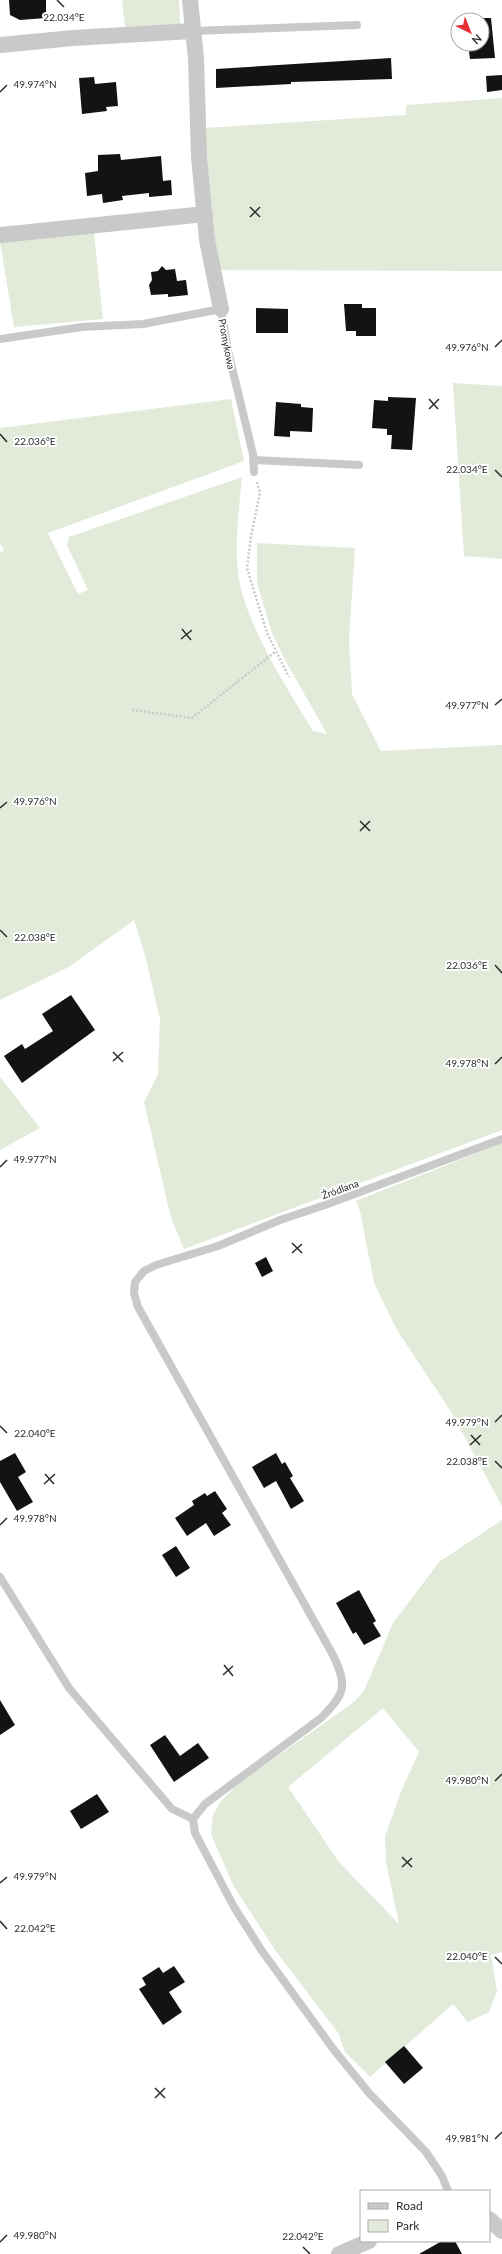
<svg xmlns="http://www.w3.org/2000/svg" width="502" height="2254" viewBox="0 0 502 2254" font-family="Lato,sans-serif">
  <rect width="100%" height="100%" fill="#fff"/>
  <!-- green -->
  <path fill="#e2ead9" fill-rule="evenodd" d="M 122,0 L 179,0 L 180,24 L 125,27 Z
    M 502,98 L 502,271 L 218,270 L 204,128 L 406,115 L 406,105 Z
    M 94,232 L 103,319 L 14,327 L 0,242 Z
    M 453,383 L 502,386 L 502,559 L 464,556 Z
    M 231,399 L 244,461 L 48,533 L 78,594 L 88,590 L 67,545 L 69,537 L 242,477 C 239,512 233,550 240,584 C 250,631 288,690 313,731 L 327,734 L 285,660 L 272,633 L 257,583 L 257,543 L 355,548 L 349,641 L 352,694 L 381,751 L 502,745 L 502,1130 L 184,1249 L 171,1218 L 144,1102 L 158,1074 L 160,1019 L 145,955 L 134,920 L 69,967 L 0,1000 L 0,552 L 4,551 L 0,543 L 0,428 Z
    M 0,1077 L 40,1128 L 0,1150 Z
    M 502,1143 L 502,1506 L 450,1410 L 397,1330 L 374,1283 L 360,1211 L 356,1201 Z
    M 502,1520 L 502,1952 L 491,1955 L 497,1992 L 489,2012 L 468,2022 L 453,2004 L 370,2077 L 345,2052 L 339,2034 L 275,1950 L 233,1885 L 211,1834 L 213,1815 L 221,1801 L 238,1784 L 354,1702 L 364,1691 L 393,1623 L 439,1562 ZM 383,1708 L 419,1752 L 402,1789 L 385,1836 L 386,1862 L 399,1924 L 339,1862 L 288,1787 Z"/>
  <!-- building -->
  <path fill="#131313" d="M 9,0 L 46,0 L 46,18 L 20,20 L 10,15 Z
    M 482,18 L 491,18 L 495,58 L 470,59 L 468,44 L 482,44 Z
    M 391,58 L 392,79 L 291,82 L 291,84 L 216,88 L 216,69 Z
    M 502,75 L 502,90 L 487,92 L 486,76 Z
    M 94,77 L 95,84 L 116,82 L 118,106 L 106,107 L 107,111 L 82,114 L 79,78 Z
    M 120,154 L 121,160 L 161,156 L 163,181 L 171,180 L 172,195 L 149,197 L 149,193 L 122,196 L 123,200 L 103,203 L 102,194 L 87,196 L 85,173 L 98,171 L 98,155 Z
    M 162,266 L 166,270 L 175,269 L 177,281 L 186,280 L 188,295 L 168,297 L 168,294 L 151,295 L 149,285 L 152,280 L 151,272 L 158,271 Z
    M 344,304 L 362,304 L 362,308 L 376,308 L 376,336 L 356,336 L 356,331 L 346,331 Z
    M 256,308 L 288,309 L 288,333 L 256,333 Z
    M 388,397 L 416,398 L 412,450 L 391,449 L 392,435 L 387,435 L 387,429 L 372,428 L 374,400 L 388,401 Z
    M 276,402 L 301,404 L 301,407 L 313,408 L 312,432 L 290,431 L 290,437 L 274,436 Z
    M 71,995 L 95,1030 L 22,1083 L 4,1056 L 22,1044 L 25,1049 L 53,1031 L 42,1014 Z
    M 266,1257 L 273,1271 L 262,1277 L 255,1263 Z
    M 15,1453 L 26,1472 L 18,1477 L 33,1502 L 17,1511 L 0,1482 L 0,1461 Z
    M 276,1453 L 282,1464 L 285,1462 L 293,1476 L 290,1478 L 304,1501 L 291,1509 L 276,1481 L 264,1488 L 252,1467 Z
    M 215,1491 L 227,1509 L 222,1513 L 231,1525 L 214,1536 L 206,1523 L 187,1536 L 175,1518 L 194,1505 L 192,1501 L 205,1493 L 207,1496 Z
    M 176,1546 L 190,1568 L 176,1577 L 162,1555 Z
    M 359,1590 L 376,1621 L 373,1623 L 381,1636 L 364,1645 L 356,1632 L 353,1634 L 336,1603 Z
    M 0,1700 L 15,1725 L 0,1735 Z
    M 165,1735 L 180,1756 L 198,1743 L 209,1758 L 174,1782 L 150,1745 Z
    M 97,1794 L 109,1812 L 81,1829 L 70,1811 Z
    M 174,1966 L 185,1982 L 169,1992 L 182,2012 L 163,2025 L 139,1989 L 146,1985 L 142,1978 L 159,1967 L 163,1973 Z
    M 404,2046 L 423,2068 L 404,2084 L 385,2062 Z
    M 442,2241 L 455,2241 L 462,2254 L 419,2254 Z"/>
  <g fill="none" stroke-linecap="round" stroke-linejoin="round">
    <!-- path -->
    <path stroke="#c9c9c9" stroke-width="2.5" stroke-dasharray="2 2" stroke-linecap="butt" d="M 257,482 L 260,493 L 251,536 L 247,568 L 267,633 L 289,677
      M 132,710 L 192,718 L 276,651"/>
    <!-- lane -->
    <path stroke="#c9c9c9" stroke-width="8" d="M 192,31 L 357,25
      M 0,339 L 82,327 L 143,324 L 221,309 L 228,351 L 253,454 L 254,472
      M 253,460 L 359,465
      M 0,1577 L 69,1688 L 172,1809 L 193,1819
      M 448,2191 L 442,2176 L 426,2152 L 369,2093 L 334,2050 L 262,1951 L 234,1907 L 195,1833 L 193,1819 L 205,1804 L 321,1718 C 345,1694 348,1686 333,1655 L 138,1307 L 134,1293 L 135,1282 L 144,1271 L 156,1265 L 218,1246 L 280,1220 L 325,1205 L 502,1139"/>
    <!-- street -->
    <path stroke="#c9c9c9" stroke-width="16" d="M 190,0 L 196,58 L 199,157 L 207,240 L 221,309
      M 0,45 L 73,38 L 192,31
      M 0,235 L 205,214
      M 489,2219 L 502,2231
      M 339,2254 L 369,2241"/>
  </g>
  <!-- ticks -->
  <path fill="none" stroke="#2c2c2c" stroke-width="1.5" d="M 57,0 L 64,7M 0,92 L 7,85M 250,207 L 260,217M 250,217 L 260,207M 495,347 L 502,340M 429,399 L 438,409M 429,409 L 439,399M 0,434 L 7,442M 495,470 L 502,477M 182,629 L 191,640M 181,639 L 192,630M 495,705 L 502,699M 0,808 L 7,802M 360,821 L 370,831M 360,831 L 370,821M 0,930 L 7,937M 495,965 L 502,973M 113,1052 L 123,1062M 113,1061 L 123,1052M 495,1064 L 502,1057M 0,1167 L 7,1160M 292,1243 L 302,1253M 292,1253 L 302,1244M 495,1422 L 502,1415M 0,1426 L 7,1433M 471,1435 L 480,1445M 470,1445 L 481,1435M 495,1461 L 502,1468M 45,1474 L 54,1484M 44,1484 L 55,1474M 0,1525 L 7,1518M 224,1665 L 233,1676M 223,1675 L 233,1666M 495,1781 L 502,1774M 402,1857 L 412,1867M 402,1867 L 412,1858M 0,1883 L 7,1877M 0,1921 L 7,1929M 495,1957 L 502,1964M 155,2088 L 165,2098M 155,2098 L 165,2088M 495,2139 L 502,2132M 0,2242 L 7,2235M 303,2247 L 310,2254"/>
  <g text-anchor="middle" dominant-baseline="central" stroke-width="4" stroke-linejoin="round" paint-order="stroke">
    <!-- street labels -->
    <g font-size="10" fill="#2c2c2c" stroke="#fff">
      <text transform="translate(227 344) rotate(79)">Promykowa</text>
      <text transform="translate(340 1189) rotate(-20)">Źródlana</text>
    </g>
  </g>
  <g font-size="10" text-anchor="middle" fill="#2c2c2c" stroke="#fff" stroke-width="4" stroke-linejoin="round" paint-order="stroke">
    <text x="64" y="21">22.034°E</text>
    <text x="35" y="88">49.974°N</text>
    <text x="467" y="351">49.976°N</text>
    <text x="35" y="445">22.036°E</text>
    <text x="467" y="473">22.034°E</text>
    <text x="467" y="709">49.977°N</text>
    <text x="35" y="805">49.976°N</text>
    <text x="35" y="941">22.038°E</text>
    <text x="467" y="969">22.036°E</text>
    <text x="467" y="1067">49.978°N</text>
    <text x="35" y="1163">49.977°N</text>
    <text x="467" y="1426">49.979°N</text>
    <text x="35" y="1437">22.040°E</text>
    <text x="467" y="1465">22.038°E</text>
    <text x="35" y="1522">49.978°N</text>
    <text x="467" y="1784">49.980°N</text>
    <text x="35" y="1880">49.979°N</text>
    <text x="35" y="1932">22.042°E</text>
    <text x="467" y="1960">22.040°E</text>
    <text x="467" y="2142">49.981°N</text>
    <text x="35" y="2239">49.980°N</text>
    <text x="303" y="2240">22.042°E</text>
  </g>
  <!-- legend -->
  <rect x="360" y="2190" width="130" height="52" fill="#ffffff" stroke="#ababab"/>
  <rect x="368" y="2203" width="20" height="6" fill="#c9c9c9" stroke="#ababab"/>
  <text x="396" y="2210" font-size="12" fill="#2c2c2c">Road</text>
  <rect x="368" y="2220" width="20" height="12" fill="#e2ead9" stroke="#ababab"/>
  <text x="396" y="2230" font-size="12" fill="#2c2c2c">Park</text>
  <!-- north arrow -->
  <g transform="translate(470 32) rotate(137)"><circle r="19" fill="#ffffff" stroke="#ababab"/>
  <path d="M0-3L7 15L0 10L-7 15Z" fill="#e42d35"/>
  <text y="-6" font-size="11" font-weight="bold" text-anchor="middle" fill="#2c2c2c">N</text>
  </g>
</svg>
